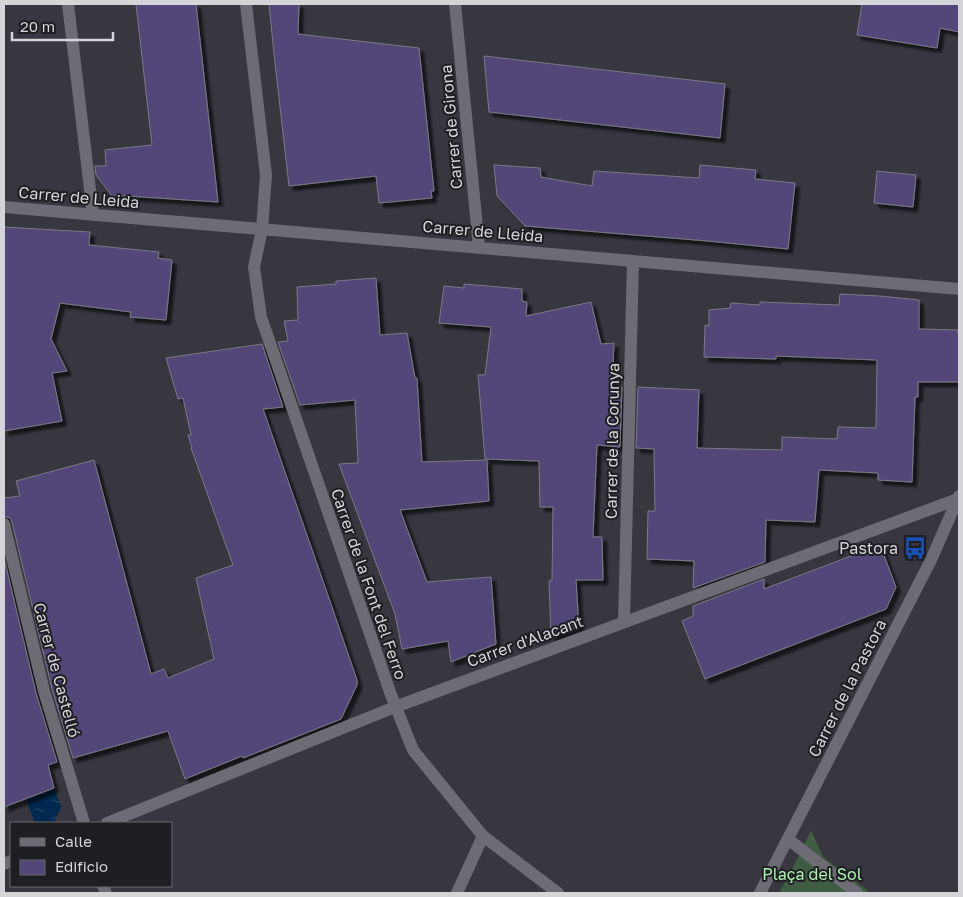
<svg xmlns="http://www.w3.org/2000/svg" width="963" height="897" viewBox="0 0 963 897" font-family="'Golos Text',sans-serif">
  <defs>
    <pattern id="water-ripples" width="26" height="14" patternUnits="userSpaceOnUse" patternTransform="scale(1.25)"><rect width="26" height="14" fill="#00294f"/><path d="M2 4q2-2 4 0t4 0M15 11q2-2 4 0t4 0" fill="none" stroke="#244768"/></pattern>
    <filter id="shadow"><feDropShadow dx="4.5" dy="4.5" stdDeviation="1" flood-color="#0009"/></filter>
  </defs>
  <rect width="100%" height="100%" fill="#38363f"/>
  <!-- park -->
  <path fill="#3f5d42" d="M 811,830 L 823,857 L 871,893 L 779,893 L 802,850 Z"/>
  <!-- water -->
  <path fill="url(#water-ripples)" d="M 54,788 L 61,807 L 54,823 L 35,823 L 26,799 Z"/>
  <!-- building -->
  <path fill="#534679" stroke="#7c7a84" filter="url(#shadow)" d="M 136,4 L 196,4 L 218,202 L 127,196 L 112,196 L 96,175 L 95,166 L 106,166 L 105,150 L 152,145 Z
    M 269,4 L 299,4 L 298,34 L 419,48 L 434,191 L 431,191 L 432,198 L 379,203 L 376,176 L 289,186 L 274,54 Z
    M 862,4 L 959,4 L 959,32 L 940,28 L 937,48 L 857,35 Z
    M 484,56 L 725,84 L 720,138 L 489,112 Z
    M 494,165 L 540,168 L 541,177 L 592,186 L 594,171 L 699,178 L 700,165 L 756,170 L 755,179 L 795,183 L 788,249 L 708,241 L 525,226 L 497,196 Z
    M 877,171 L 916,175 L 913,207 L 874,203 Z
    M 4,227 L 90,232 L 89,245 L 159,252 L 158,258 L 172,260 L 166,320 L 130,317 L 131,312 L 60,303 L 51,339 L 67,371 L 52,373 L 62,421 L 4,431 Z
    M 376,278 L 380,335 L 407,333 L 415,378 L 417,378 L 422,462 L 487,460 L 489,501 L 400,510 L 427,582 L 491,577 L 496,644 L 451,662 L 448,641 L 402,649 L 395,614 L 339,464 L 358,463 L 355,400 L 300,405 L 278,342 L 288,341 L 284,321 L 298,320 L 297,287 L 336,284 L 336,281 Z
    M 464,284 L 522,289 L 522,301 L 527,302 L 526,316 L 591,302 L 601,344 L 614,343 L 612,386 L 622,387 L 620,447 L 597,445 L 593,537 L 602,537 L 603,580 L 576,580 L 579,627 L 551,637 L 549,581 L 552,580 L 553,507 L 540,507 L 539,461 L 485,459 L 478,375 L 485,375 L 491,327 L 439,323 L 444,286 L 464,288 Z
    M 840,294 L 880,296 L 919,300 L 919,329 L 958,330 L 958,334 L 959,334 L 959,382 L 918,382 L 918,397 L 915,397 L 912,482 L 878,480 L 878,473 L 819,470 L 815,522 L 766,520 L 765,562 L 693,588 L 694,561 L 647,559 L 648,511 L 655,511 L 654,449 L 636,448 L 638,387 L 699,390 L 697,448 L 782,450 L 782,437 L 837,439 L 838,427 L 876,428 L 877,360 L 776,356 L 776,359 L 704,357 L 705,325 L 709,326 L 709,310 L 730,308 L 731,303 L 760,305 L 760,302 L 839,305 Z
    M 262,344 L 283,407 L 263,409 L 323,581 L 357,680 L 357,685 L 341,719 L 243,758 L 242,756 L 185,779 L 168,731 L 73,758 L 52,689 L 12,522 L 10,518 L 4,516 L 4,498 L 20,496 L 16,481 L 94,460 L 151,674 L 164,669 L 168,678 L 214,659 L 196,578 L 233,565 L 191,448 L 192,448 L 188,435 L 191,435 L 183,398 L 178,399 L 166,358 Z
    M 880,545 L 896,587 L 886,609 L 705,679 L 682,621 L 693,616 L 693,606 L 764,579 L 764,589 Z
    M 4,558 L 36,693 L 57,762 L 48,765 L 54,788 L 4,807 Z"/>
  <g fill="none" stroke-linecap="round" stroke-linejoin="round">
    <!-- minor -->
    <path stroke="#6d6b74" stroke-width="12" d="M 68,4 L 93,215
      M 246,4 L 266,175 L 262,229 L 254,267 L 261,317 L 390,692 L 413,750 L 483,836 L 558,893
      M 455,4 L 479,247
      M 4,207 L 959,289
      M 4,524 L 44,691 L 84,823
      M 624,622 L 633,261
      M 107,823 L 395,707 L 958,499
      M 788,839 L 857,893
      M 4,864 L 11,861
      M 103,886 L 106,893
      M 457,893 L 483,836
      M 760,893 L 931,560 L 959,496"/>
  </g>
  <!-- icons -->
  <defs>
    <symbol id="bus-bare" viewBox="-9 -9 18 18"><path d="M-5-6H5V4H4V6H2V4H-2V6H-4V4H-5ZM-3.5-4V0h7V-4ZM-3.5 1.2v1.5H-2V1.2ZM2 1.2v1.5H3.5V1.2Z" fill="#1a4fb4" stroke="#1f1e22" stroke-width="2.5" paint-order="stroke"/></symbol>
  </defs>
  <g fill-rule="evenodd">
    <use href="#bus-bare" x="899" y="532" width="32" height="32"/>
  </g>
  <g text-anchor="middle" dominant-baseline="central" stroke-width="4" stroke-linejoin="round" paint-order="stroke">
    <!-- street labels -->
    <g font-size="16" fill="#d5d4d9" stroke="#1f1e22">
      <text transform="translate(451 127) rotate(-95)">Carrer de Girona</text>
      <text transform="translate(79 197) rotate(5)">Carrer de Lleida</text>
      <text transform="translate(483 231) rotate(5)">Carrer de Lleida</text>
      <text transform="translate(612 441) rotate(-89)">Carrer de la Corunya</text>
      <text transform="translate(369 584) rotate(71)">Carrer de la Font del Ferro</text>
      <text transform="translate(525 641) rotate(-20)">Carrer d'Alacant</text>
      <text transform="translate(57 670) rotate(75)">Carrer de Castelló</text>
      <text transform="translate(847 688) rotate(-63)">Carrer de la Pastora</text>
    </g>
    <!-- poi labels -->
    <g font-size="16" fill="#d5d4d9" stroke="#1f1e22" text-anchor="end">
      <text x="898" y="548">Pastora</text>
    </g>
    <!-- park labels -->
    <g font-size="16" fill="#aaf1af" stroke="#1f1e22">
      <text x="812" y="874">Plaça del Sol</text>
    </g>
  </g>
  <!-- border -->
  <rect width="963" height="897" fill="none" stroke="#d5d4d9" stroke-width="10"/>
  <!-- legend -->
  <rect x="10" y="822" width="162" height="65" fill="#1f1e22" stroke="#68676b"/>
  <rect x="20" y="838" width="25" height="8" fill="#6d6b74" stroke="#68676b"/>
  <text x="55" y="847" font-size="15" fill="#d5d4d9">Calle</text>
  <rect x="20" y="860" width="25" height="15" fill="#534679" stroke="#68676b"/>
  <text x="55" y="872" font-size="15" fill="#d5d4d9">Edificio</text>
  <!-- scale -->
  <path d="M12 32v8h101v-8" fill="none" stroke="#d5d4d9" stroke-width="2.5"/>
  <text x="20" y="32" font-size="15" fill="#d5d4d9" stroke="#1f1e22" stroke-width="4" paint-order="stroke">20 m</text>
</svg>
